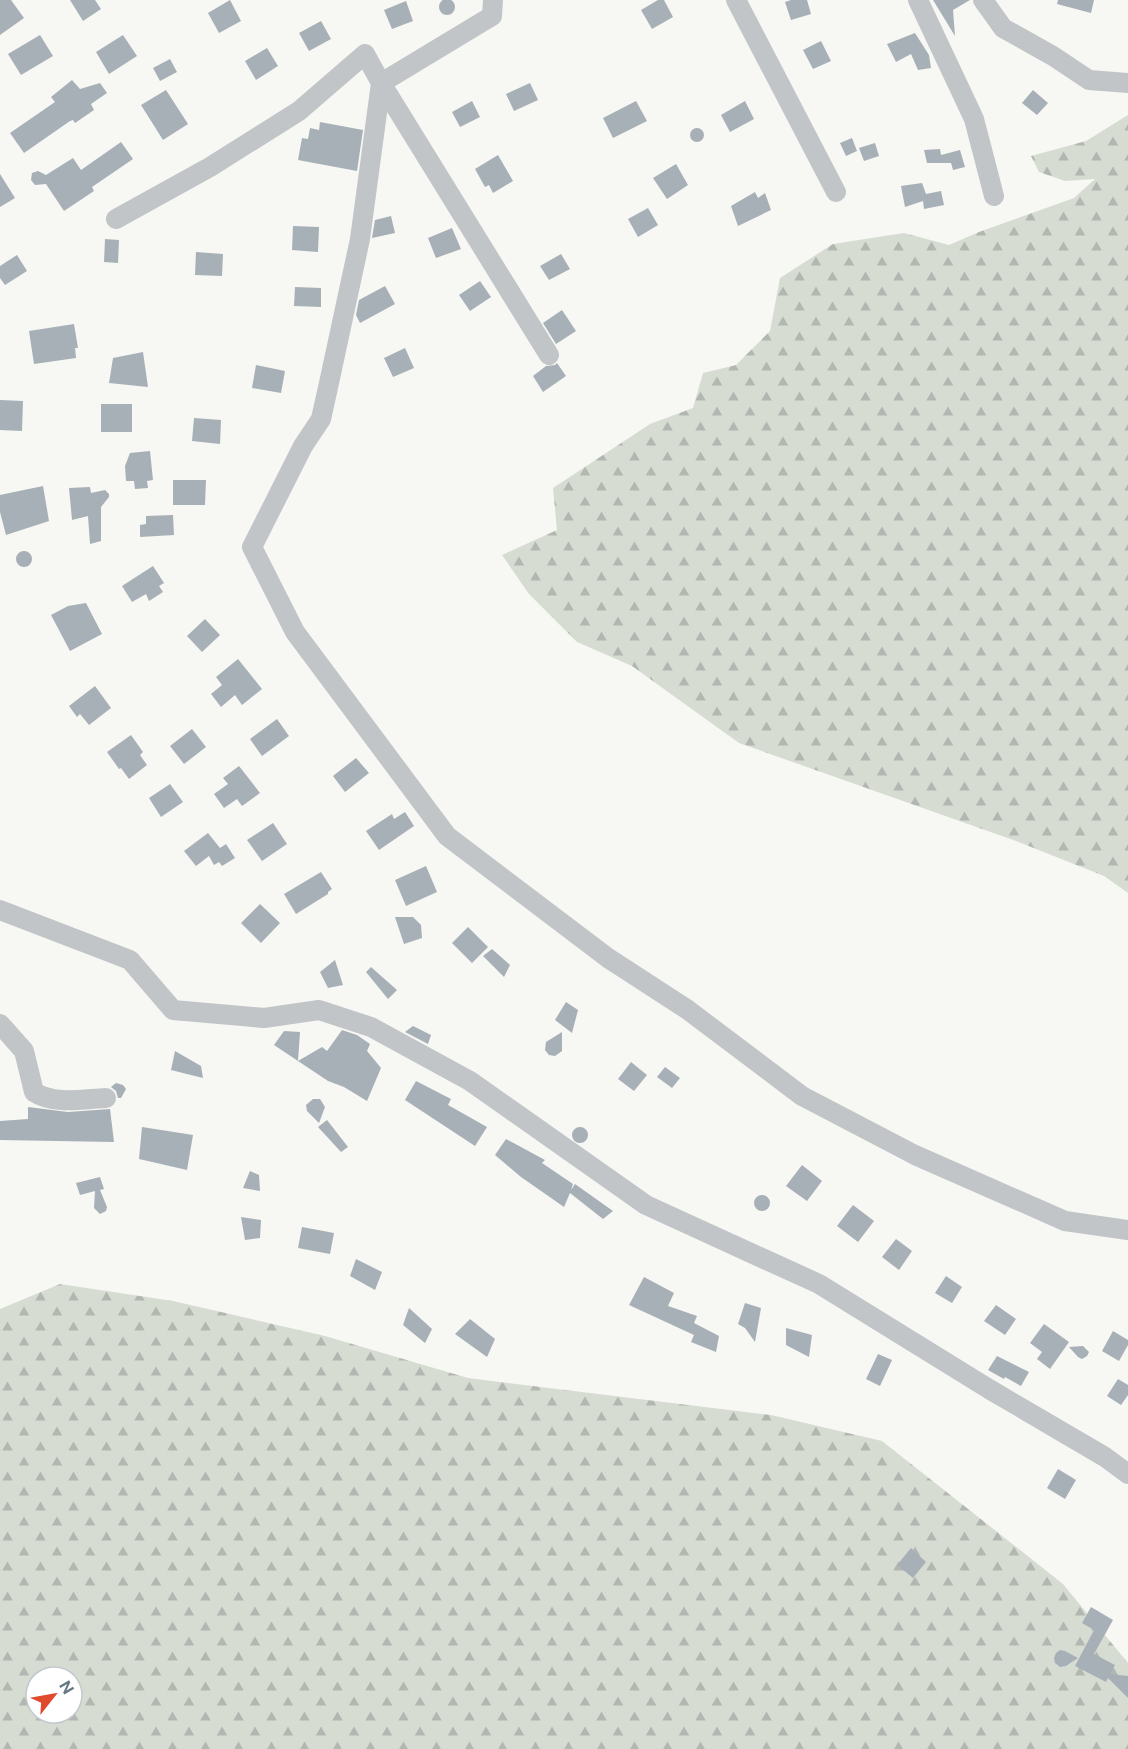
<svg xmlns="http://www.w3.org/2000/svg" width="1128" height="1749" viewBox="0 0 1128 1749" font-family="'Public Sans',sans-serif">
  <defs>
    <pattern id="forest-firs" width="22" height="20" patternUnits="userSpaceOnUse" patternTransform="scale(1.5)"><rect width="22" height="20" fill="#d7dcd3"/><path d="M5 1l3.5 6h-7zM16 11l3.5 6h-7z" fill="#b2b7b1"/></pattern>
  </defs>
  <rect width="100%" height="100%" fill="#f7f7f4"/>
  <!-- forest -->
  <path fill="url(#forest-firs)" fill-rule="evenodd" d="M 1128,115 L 1128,893 L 1104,876 L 1016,841 L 739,743 L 632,666 L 577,642 L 529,594 L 502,555 L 557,530 L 553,488 L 650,424 L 693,408 L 703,373 L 736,365 L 770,331 L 780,278 L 833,244 L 904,233 L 949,245 L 979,232 L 1074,198 L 1095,179 L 1065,181 L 1039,172 L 1031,156 L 1086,141 Z
    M 60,1284 L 173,1301 L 325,1336 L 468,1378 L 771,1415 L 882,1441 L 1063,1584 L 1128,1663 L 1128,1749 L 0,1749 L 0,1309 ZM 36,1677 L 72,1677 L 72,1713 L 36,1713 Z"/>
  <!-- building -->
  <path fill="#a7b0b6" d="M439 7a8 8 0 1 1 16 0a8 8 0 1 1-16 0Z
    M 0,0 L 11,0 L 24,18 L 0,35 Z
    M 70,0 L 95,0 L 101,9 L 83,21 Z
    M 230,0 L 241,21 L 219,33 L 208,13 Z
    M 658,0 L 664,0 L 673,17 L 652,29 L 641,10 Z
    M 791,0 L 807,0 L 811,14 L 791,20 L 785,2 Z
    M 933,0 L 970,0 L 953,10 L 955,36 Z
    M 1058,0 L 1094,0 L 1091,13 L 1057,4 Z
    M 406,1 L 413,21 L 392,29 L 384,10 Z
    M 321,21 L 331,39 L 309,51 L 299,33 Z
    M 915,33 L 929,55 L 931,68 L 918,70 L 911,54 L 896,62 L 887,44 Z
    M 40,35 L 53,56 L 21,75 L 8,54 Z
    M 123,35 L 137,56 L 109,74 L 96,52 Z
    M 821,41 L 831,61 L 813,69 L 803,50 Z
    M 267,48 L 278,66 L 256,80 L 245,61 Z
    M 170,59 L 177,72 L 160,81 L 153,68 Z
    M 72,80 L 80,89 L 100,83 L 107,93 L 91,104 L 94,110 L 75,123 L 73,120 L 70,121 L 24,153 L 10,133 L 55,102 L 51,97 Z
    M 530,83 L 538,100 L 514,111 L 506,94 Z
    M 166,90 L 188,124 L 163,140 L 141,105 Z
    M 1033,90 L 1048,103 L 1037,115 L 1022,103 Z
    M 472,101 L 480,117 L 460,127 L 452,112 Z
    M 636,101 L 647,121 L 613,138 L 603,118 Z
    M 745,101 L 754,119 L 730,132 L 721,115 Z
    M 320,122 L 363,130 L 357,171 L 298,160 L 302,138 L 308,139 L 310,128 L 319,130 Z
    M690 135a7 7 0 1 1 14 0a7 7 0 1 1-14 0Z
    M 852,138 L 857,151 L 846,156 L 840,143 Z
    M 121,142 L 133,159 L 92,187 L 94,191 L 64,211 L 46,184 L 35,185 L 31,180 L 32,173 L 38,171 L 46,175 L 73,158 L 81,170 Z
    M 875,143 L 879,156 L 864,161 L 859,148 Z
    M 940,149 L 941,155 L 960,150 L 965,167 L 953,170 L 951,163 L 927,163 L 924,150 Z
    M 498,155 L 513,181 L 493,193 L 489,185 L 485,187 L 475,169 Z
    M 676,164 L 688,185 L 667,199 L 653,178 Z
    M 0,174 L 15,198 L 0,207 Z
    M 922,183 L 926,194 L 941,191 L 944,205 L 924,209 L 923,201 L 905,207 L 901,186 Z
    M 755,192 L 758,198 L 765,193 L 771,210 L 738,226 L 731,206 Z
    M 648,208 L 658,225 L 638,237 L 628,219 Z
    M 391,216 L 395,233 L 372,238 L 375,220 Z
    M 293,226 L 319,227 L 318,252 L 292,250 Z
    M 452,228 L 461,249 L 436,258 L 428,238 Z
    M 105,239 L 119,240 L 118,263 L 104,262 Z
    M 196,252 L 223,254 L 222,276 L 195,275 Z
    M 561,254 L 570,269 L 549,280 L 540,266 Z
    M 17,255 L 27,271 L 5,285 L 0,278 L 0,266 Z
    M 480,281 L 491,297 L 470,311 L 459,295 Z
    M 385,286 L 395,304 L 360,323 L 356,315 L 359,300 Z
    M 295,287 L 321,288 L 321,307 L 294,306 Z
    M 562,310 L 576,331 L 556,344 L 543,323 Z
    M 74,324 L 78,348 L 75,348 L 76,358 L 34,364 L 29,331 Z
    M 405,348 L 414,368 L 393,377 L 384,358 Z
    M 143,352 L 148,387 L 109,383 L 113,358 Z
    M 557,363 L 566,376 L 543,392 L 533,376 L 546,366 L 555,365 Z
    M 256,365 L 285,371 L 281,393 L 252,388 Z
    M 0,400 L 23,401 L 22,431 L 0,430 Z
    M 101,404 L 132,404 L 132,432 L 101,432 Z
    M 194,418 L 221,420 L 220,444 L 192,441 Z
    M 150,451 L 153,480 L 147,481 L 148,488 L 135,489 L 134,481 L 126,481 L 125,466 L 130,453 Z
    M 173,480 L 206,480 L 205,505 L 173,505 Z
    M 43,486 L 49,521 L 6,535 L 0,512 L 0,495 Z
    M 90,487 L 91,493 L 105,490 L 109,494 L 109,497 L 101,507 L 101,541 L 90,544 L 88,516 L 72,520 L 69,488 Z
    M 173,515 L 174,535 L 140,537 L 140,525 L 146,524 L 146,516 Z
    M16 559a8 8 0 1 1 16 0a8 8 0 1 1-16 0Z
    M 153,566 L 164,583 L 159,586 L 163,592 L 149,601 L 146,594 L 132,602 L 122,586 Z
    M 86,603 L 102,634 L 70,651 L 51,615 L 68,606 Z
    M 205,619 L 220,635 L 202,652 L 187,636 Z
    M 238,659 L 262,689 L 242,705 L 235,695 L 221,707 L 211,694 L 222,685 L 216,677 Z
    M 95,686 L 111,708 L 89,725 L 80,714 L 77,717 L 69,706 Z
    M 277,719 L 289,736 L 262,756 L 250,739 Z
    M 192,729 L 206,747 L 184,764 L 170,746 Z
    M 131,735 L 143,752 L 140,755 L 147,765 L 129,779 L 121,768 L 119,769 L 107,752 Z
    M 356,758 L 369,773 L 345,792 L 333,776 Z
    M 239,766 L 260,793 L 242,806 L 237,799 L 224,808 L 214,794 L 228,784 L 223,778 Z
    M 170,784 L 183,802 L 161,817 L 149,798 Z
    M 405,812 L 414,826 L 379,850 L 366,831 L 392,814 L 394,819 Z
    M 273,823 L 287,844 L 262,861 L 247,840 Z
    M 208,833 L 220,848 L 226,844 L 235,858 L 222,866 L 219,862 L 214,865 L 209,856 L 196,866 L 184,851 Z
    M 426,866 L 437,892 L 406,906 L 395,880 Z
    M 321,872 L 332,889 L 328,892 L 328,894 L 296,914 L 284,894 Z
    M 260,904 L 280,923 L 261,943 L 241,923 Z
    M 395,917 L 413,917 L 421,925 L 422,938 L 404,944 Z
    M 468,927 L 488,947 L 472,963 L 452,943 Z
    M 492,949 L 510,965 L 504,977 L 483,956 Z
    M 335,960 L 343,985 L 328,988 L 320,972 Z
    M 371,967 L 397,990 L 388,999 L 366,972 Z
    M 566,1002 L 578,1010 L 572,1033 L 555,1020 Z
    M 413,1026 L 431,1035 L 428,1044 L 405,1032 Z
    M 342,1030 L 357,1035 L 370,1044 L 367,1051 L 381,1068 L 367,1101 L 344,1087 L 328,1081 L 298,1061 L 322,1047 L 327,1051 Z
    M 284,1031 L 300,1032 L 298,1061 L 274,1045 Z
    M 562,1032 L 562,1051 L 555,1056 L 549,1055 L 545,1050 L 546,1042 Z
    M 175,1051 L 201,1066 L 203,1078 L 171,1070 Z
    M 631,1062 L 647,1075 L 634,1091 L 618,1079 Z
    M 665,1067 L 680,1078 L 672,1088 L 657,1077 Z
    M 416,1081 L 451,1099 L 448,1105 L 487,1127 L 475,1146 L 405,1100 Z
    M 116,1083 L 123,1085 L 126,1089 L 121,1098 L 118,1098 L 116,1091 L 111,1087 Z
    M 313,1099 L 320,1099 L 325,1107 L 319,1123 L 307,1111 L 306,1105 Z
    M 28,1107 L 68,1112 L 110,1109 L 114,1142 L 0,1140 L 0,1121 L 28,1119 Z
    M 327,1120 L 348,1147 L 341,1152 L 318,1127 Z
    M 142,1127 L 193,1135 L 187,1170 L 139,1159 Z
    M572 1135a8 8 0 1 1 16 0a8 8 0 1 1-16 0Z
    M 506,1139 L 545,1160 L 542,1163 L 573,1184 L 571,1190 L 575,1184 L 613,1211 L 603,1219 L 570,1193 L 564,1207 L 521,1177 L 495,1155 Z
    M 802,1165 L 822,1181 L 807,1201 L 786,1186 Z
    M 250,1171 L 259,1175 L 260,1191 L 243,1188 Z
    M 100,1177 L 104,1189 L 100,1190 L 107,1207 L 106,1211 L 100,1214 L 94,1208 L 95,1191 L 80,1195 L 76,1183 Z
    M754 1203a8 8 0 1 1 16 0a8 8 0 1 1-16 0Z
    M 853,1205 L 874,1221 L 858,1242 L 837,1226 Z
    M 241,1217 L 261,1220 L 260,1238 L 245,1240 Z
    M 302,1227 L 334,1233 L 330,1254 L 298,1248 Z
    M 896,1239 L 912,1251 L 899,1270 L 882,1257 Z
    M 356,1259 L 382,1272 L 375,1290 L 350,1276 Z
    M 946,1276 L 962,1287 L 952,1303 L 935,1293 Z
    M 644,1277 L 674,1293 L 668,1306 L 697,1316 L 694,1323 L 719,1336 L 716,1352 L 691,1342 L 694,1335 L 629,1305 Z
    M 745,1303 L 761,1308 L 755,1342 L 745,1328 L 738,1324 Z
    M 996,1305 L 1016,1319 L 1005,1335 L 984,1321 Z
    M 409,1308 L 432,1329 L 425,1343 L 403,1325 Z
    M 470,1319 L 495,1339 L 487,1357 L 455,1334 Z
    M 1044,1324 L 1069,1342 L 1050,1369 L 1037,1359 L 1042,1352 L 1030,1343 Z
    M 786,1328 L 812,1335 L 809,1357 L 786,1345 Z
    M 1113,1331 L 1128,1340 L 1128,1345 L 1119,1361 L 1102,1351 Z
    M 1083,1346 L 1089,1352 L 1087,1356 L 1082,1359 L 1078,1357 L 1069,1347 Z
    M 878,1354 L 892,1360 L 880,1386 L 866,1379 Z
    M 997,1356 L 1029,1372 L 1021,1386 L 1005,1377 L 1004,1379 L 988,1370 Z
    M 1118,1379 L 1128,1385 L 1128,1395 L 1121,1405 L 1107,1396 Z
    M 1058,1469 L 1076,1480 L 1065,1499 L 1047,1488 Z
    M 911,1548 L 926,1562 L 913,1578 L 897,1565 Z
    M 1091,1607 L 1113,1620 L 1094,1654 L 1115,1665 L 1110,1674 L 1128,1676 L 1128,1698 L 1108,1678 L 1106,1682 L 1075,1666 L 1094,1630 L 1082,1623 Z
    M 1060,1650 L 1065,1651 L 1078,1658 L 1066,1666 L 1060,1667 L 1055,1663 L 1054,1658 L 1056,1653 Z"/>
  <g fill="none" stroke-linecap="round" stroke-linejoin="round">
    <!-- minor -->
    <path stroke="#c1c5c8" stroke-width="20" d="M 493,0 L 492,16 L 381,83 L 549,355
      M 736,0 L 836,192
      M 918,0 L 974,119 L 994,196
      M 983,0 L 1003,28 L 1053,56 L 1089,80 L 1128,83
      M 116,219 L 210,167 L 299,111 L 365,54 L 381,83 L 360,239 L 329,383 L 321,419 L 303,446 L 252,547 L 295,632 L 447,836 L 608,958 L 688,1010 L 802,1096 L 915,1155 L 1065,1221 L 1128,1230
      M 0,910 L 130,960 L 173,1010 L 264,1018 L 319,1010 L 371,1027 L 470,1081 L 646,1205 L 819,1284 L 989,1389 L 1105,1457 L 1128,1474
      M 0,1024 L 24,1051 L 34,1092 C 54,1105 83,1099 106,1098"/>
  </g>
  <!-- north arrow -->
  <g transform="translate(54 1695) rotate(59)"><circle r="28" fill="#ffffff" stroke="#c2c9ce" stroke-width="1.5"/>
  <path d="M0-4.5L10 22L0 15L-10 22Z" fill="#e0492b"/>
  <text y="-9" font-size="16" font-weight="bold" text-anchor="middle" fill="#677985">N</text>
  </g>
</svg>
